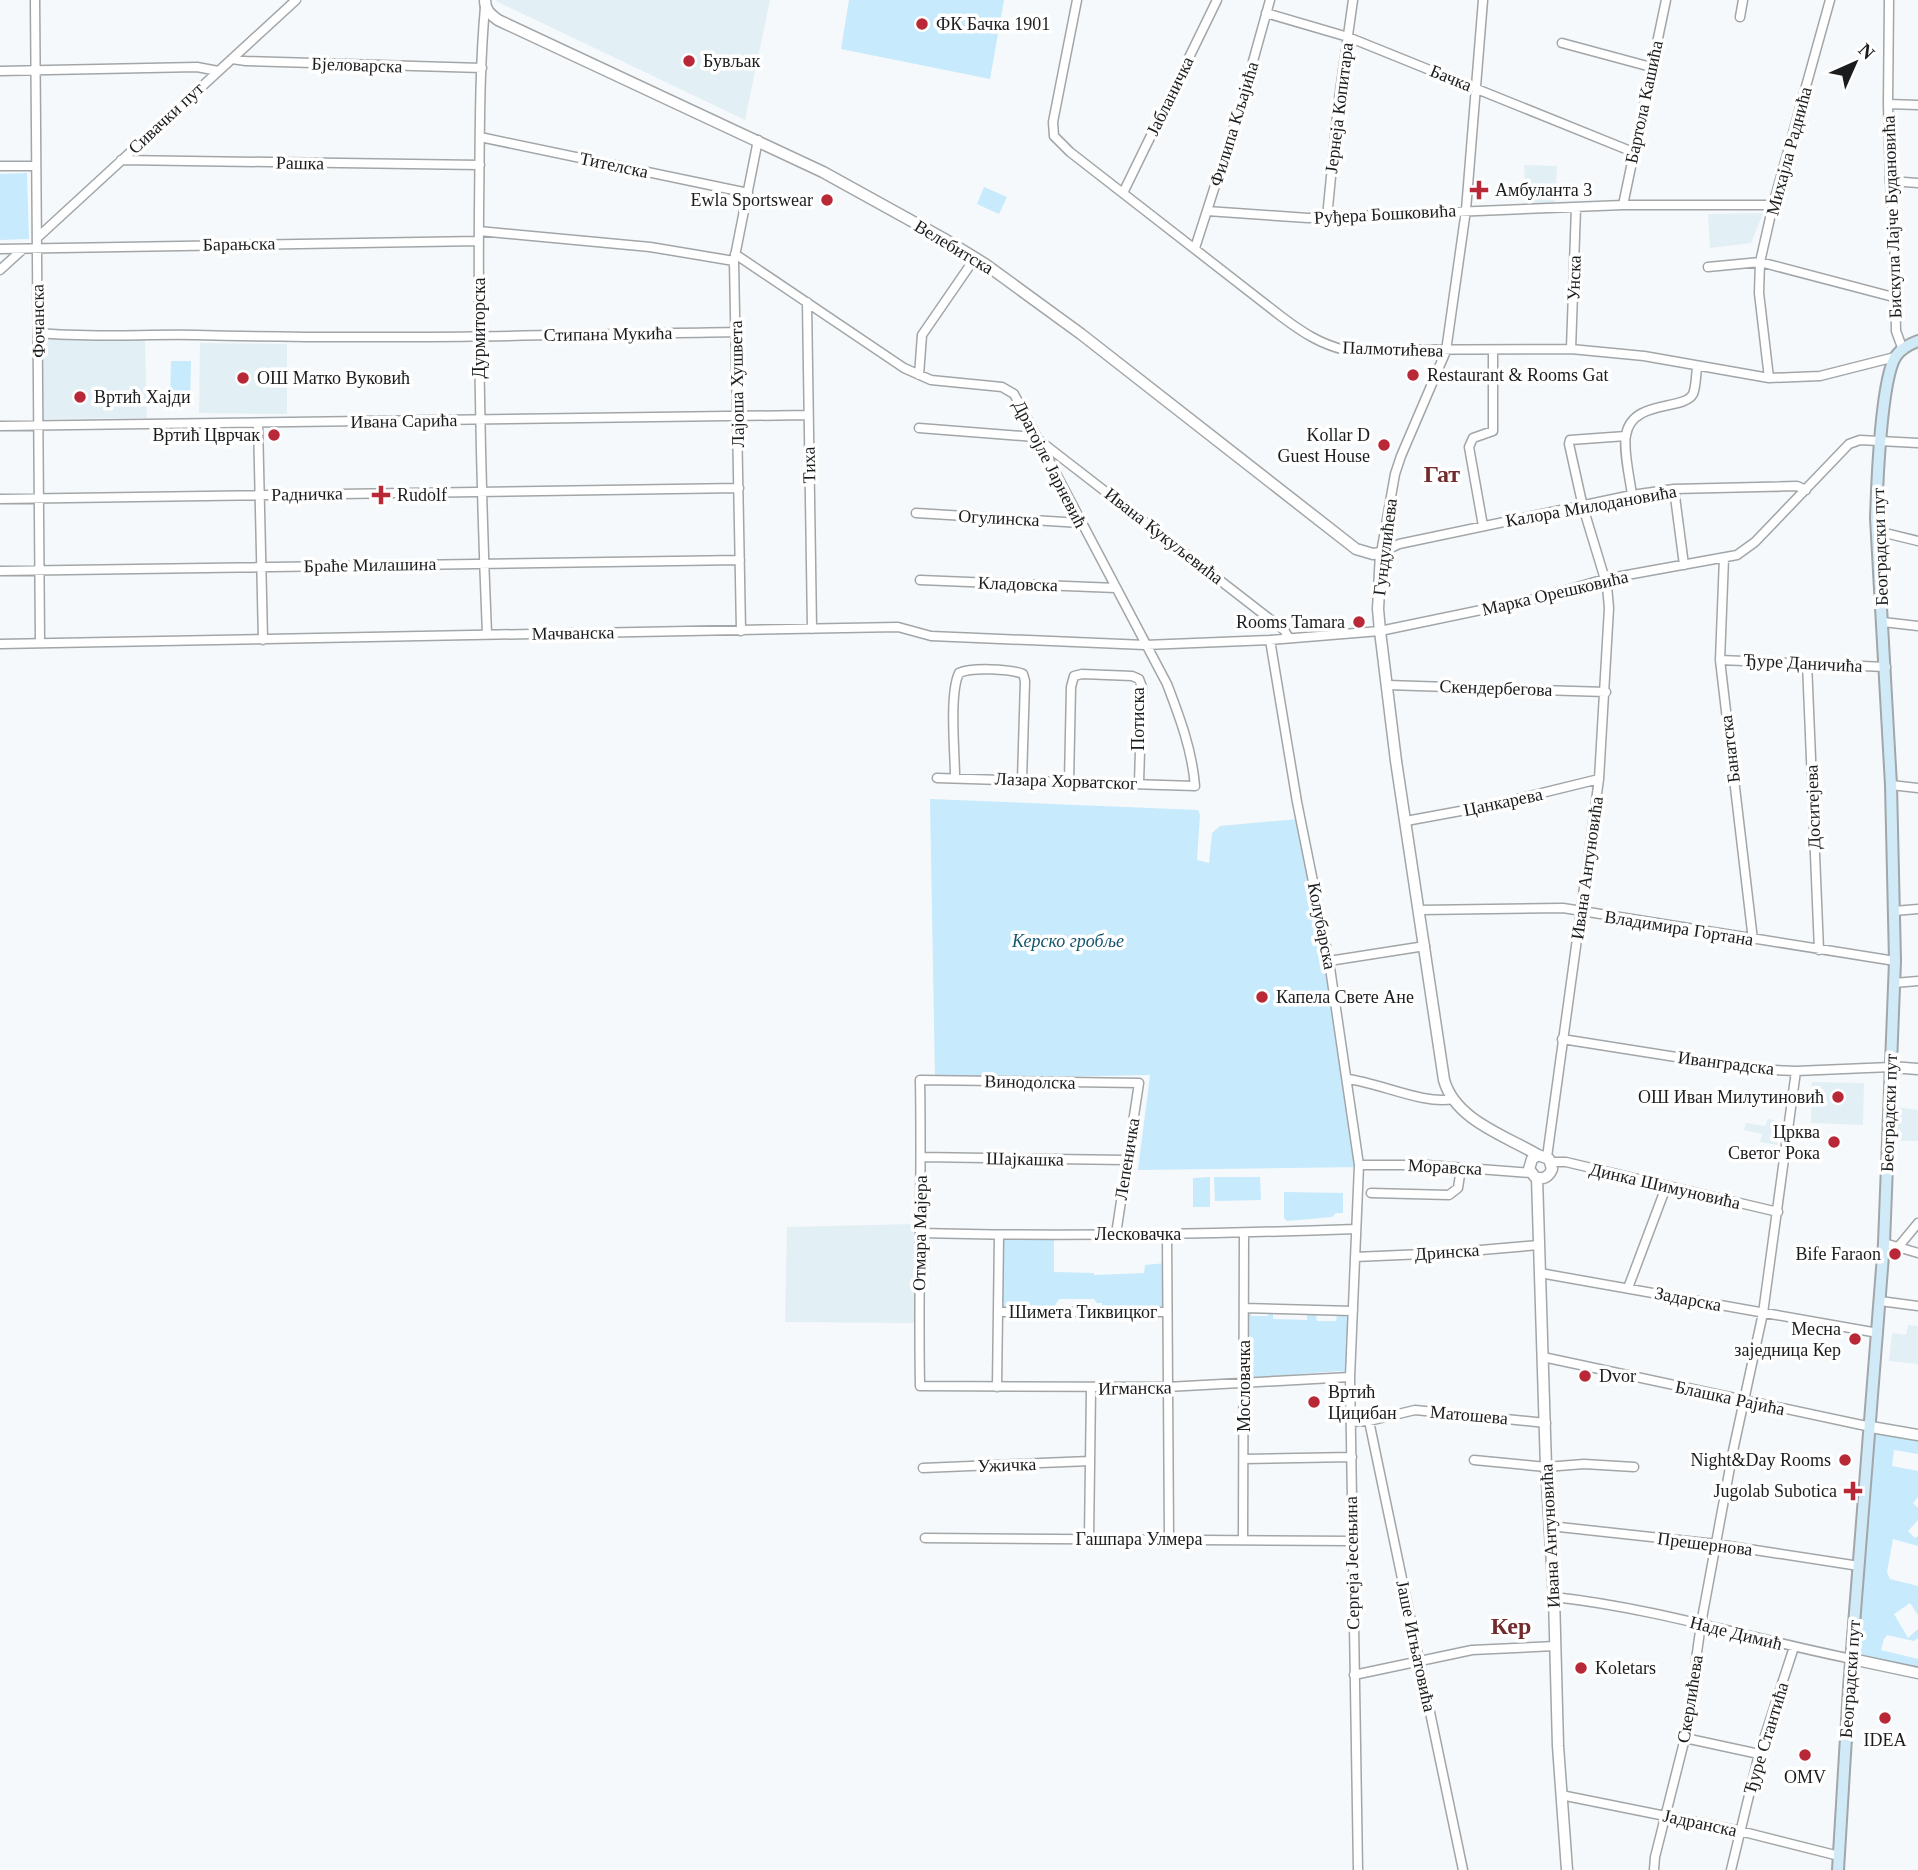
<svg xmlns="http://www.w3.org/2000/svg" width="1918" height="1870" viewBox="0 0 1918 1870" font-family="Georgia,serif">
  <rect width="100%" height="100%" fill="#f5f9fb"/>
  <!-- built -->
  <path fill="#e2eff5" d="M 497,0 L 770,0 L 745,120 L 496,1 Z
    M 1524,165 L 1557,166 L 1555,203 L 1526,203 Z
    M 1763,213 L 1751,243 L 1710,248 L 1708,214 Z
    M 42,338 L 82,340 L 145,339 L 147,418 L 43,419 Z
    M 200,343 L 287,344 L 287,414 L 199,413 Z
    M 1812,1082 L 1864,1083 L 1863,1125 L 1811,1123 Z
    M 1897,1107 L 1918,1110 L 1918,1141 L 1896,1141 Z
    M 1768,1119 L 1782,1122 L 1777,1145 L 1760,1142 L 1762,1134 L 1744,1130 L 1746,1123 L 1765,1126 Z
    M 915,1224 L 916,1323 L 785,1322 L 787,1227 Z
    M 1908,1325 L 1918,1326 L 1918,1364 L 1889,1361 L 1892,1333 L 1906,1335 Z"/>
  <!-- green -->
  <path fill="#c7eafc" d="M 849,0 L 1004,0 L 990,79 L 841,49 Z
    M 27,173 L 29,239 L 0,240 L 0,174 Z
    M 984,187 L 1007,197 L 999,214 L 977,204 Z
    M 171,361 L 191,361 L 190,405 L 170,404 Z
    M 930,799 L 1198,810 L 1200,815 L 1197,860 L 1209,863 L 1212,833 L 1220,826 L 1298,819 L 1332,967 L 1361,1167 L 1138,1170 L 1150,1075 L 935,1079 Z
    M 1210,1177 L 1210,1207 L 1193,1207 L 1193,1178 Z
    M 1260,1177 L 1261,1200 L 1215,1201 L 1214,1177 Z
    M 1284,1192 L 1343,1193 L 1343,1213 L 1336,1213 L 1332,1217 L 1287,1221 L 1284,1218 Z
    M 1054,1236 L 1054,1272 L 1094,1273 L 1094,1275 L 1144,1273 L 1145,1265 L 1166,1263 L 1166,1311 L 1102,1311 L 1102,1303 L 1097,1303 L 1094,1299 L 1059,1299 L 1052,1310 L 1000,1311 L 1000,1237 Z
    M 1250,1313 L 1252,1316 L 1268,1316 L 1268,1313 L 1273,1313 L 1273,1319 L 1307,1320 L 1307,1315 L 1316,1315 L 1317,1321 L 1336,1321 L 1337,1314 L 1351,1314 L 1349,1369 L 1345,1369 L 1345,1376 L 1342,1376 L 1341,1371 L 1272,1376 L 1255,1381 L 1252,1376 L 1245,1376 L 1246,1315 Z
    M 1871,1427 L 1918,1435 L 1918,1454 L 1894,1450 L 1892,1466 L 1918,1471 L 1918,1497 L 1913,1503 L 1918,1508 L 1918,1520 L 1908,1531 L 1915,1538 L 1918,1536 L 1918,1546 L 1893,1539 L 1887,1572 L 1890,1579 L 1918,1586 L 1918,1615 L 1910,1603 L 1894,1614 L 1908,1638 L 1918,1629 L 1918,1638 L 1914,1641 L 1887,1635 L 1884,1639 L 1881,1650 L 1918,1659 L 1918,1673 L 1852,1659 Z"/>
  <g fill="none" stroke-linecap="round" stroke-linejoin="round">
    <defs>
      <path id="minor" d="M 35,0 L 40,643
        M 1077,0 L 1053,122 L 1054,136 L 1070,152 L 1282,317 C 1302,332 1320,344 1345,350 L 1571,349 L 1644,356 L 1769,378 L 1820,376 L 1895,357
        M 1889,0 L 1888,104 L 1890,181 L 1894,225 L 1896,331 L 1903,350
        M 485,7 C 479,74 480,142 479,209 C 478,350 481,492 487,634
        M 1266,13 L 1348,37 L 1633,152
        M 1740,17 L 1743,0
        M 1562,43 L 1651,67
        M 232,59 L 246,61 L 482,68
        M 0,71 L 197,67 L 218,71
        M 1888,104 L 1918,105
        M 480,137 L 748,193
        M 121,160 L 480,165
        M 0,166 L 35,166
        M 1890,181 L 1918,183
        M 1123,193 L 1217,0
        M 1623,205 L 1666,0
        M 1207,211 L 1308,218 L 1623,205 L 1773,205
        M 1327,217 L 1338,106 L 1353,0
        M 479,231 L 650,247 L 734,261
        M 37,238 L 296,0
        M 1195,248 L 1240,108 L 1270,0
        M 0,249 L 479,241
        M 735,254 L 904,368 L 931,380 L 1002,387 L 1014,394 L 1167,684 C 1180,718 1192,750 1195,786 L 937,778
        M 1708,267 L 1760,262 L 1897,298
        M 0,270 L 23,249
        M 807,302 L 812,629
        M 38,333 C 90,338 143,334 196,335 C 376,340 556,335 736,332
        M 1571,349 L 1576,208
        M 919,375 L 922,335 L 975,258
        M 1769,378 L 1759,293 L 1760,262 L 1773,205 L 1830,0
        M 258,423 L 263,640
        M 0,426 L 808,415
        M 919,428 L 1035,437 L 1284,630 L 1289,638
        M 1674,489 L 1684,565
        M 1632,495 C 1630,479 1623,450 1626,435 C 1632,399 1684,411 1693,394 C 1696,387 1696,375 1697,367
        M 0,499 L 739,488
        M 916,513 L 1081,523
        M 1483,526 L 1469,447 L 1473,438 L 1493,431 L 1493,351
        M 1877,531 L 1918,541
        M 1381,553 L 1395,474 L 1401,456 L 1446,351 L 1466,210 L 1483,0
        M 1381,553 L 1399,544 L 1632,495 L 1674,489 L 1797,486 L 1806,490
        M 1724,558 L 1720,660 L 1753,940
        M 0,571 L 740,560
        M 920,580 L 1116,588
        M 1883,622 L 1918,626
        M 741,631 L 734,261 L 758,140
        M 1270,640 L 1297,802 L 1329,961 L 1359,1165 L 1350,1377 L 1358,1870
        M 0,644 L 898,627 L 931,636 L 1145,645 L 1270,640 L 1380,631 L 1539,598 L 1605,579 L 1737,555 L 1755,542 L 1849,444 L 1860,440 L 1918,443
        M 1720,660 L 1886,667
        M 1807,663 L 1819,950
        M 1387,685 L 1606,692
        M 955,777 C 955,752 949,694 959,673 C 972,667 1010,669 1023,674 L 1025,681 L 1022,780
        M 1069,782 L 1071,687 L 1074,676 L 1082,674 L 1132,676 L 1139,679 L 1142,687 L 1139,783
        M 1891,785 L 1918,788
        M 1406,821 L 1493,805 L 1599,779
        M 1420,910 L 1563,908 L 1895,961
        M 1894,911 L 1918,909
        M 1329,961 L 1425,946
        M 1894,983 L 1918,981
        M 1562,1039 L 1752,1069 L 1796,1071 L 1891,1067
        M 1348,1079 C 1380,1083 1424,1105 1453,1099
        M 922,1157 L 1127,1160
        M 1547,1157 L 1599,779 L 1609,608 L 1607,586 L 1583,507 L 1569,444 L 1570,440 L 1626,436
        M 1551,1162 L 1566,1162 L 1778,1212
        M 1359,1165 L 1427,1165 L 1531,1173
        M 1371,1193 L 1449,1195 L 1458,1188 L 1461,1168
        M 920,1233 C 1065,1237 1211,1234 1356,1229
        M 1116,1234 L 1139,1083 L 920,1080 C 922,1182 918,1284 920,1386 L 1167,1387 L 1350,1377
        M 1167,1234 L 1169,1539
        M 1884,1243 L 1918,1253
        M 1899,1246 L 1918,1223
        M 1355,1257 L 1446,1253 L 1539,1245
        M 1540,1273 L 1878,1333
        M 1628,1288 L 1666,1187
        M 1880,1301 L 1918,1306
        M 1244,1308 L 1353,1311
        M 999,1312 L 1167,1312
        M 1543,1357 L 1871,1427
        M 997,1387 L 999,1235
        M 1369,1421 L 1463,1870
        M 1351,1422 L 1369,1421 L 1415,1410 L 1546,1423
        M 1244,1459 L 1352,1457
        M 1474,1460 L 1546,1467 L 1584,1464 L 1634,1467
        M 923,1468 L 1090,1461
        M 1550,1526 L 1716,1544 L 1859,1566
        M 925,1538 L 1352,1541
        M 1089,1539 L 1091,1389
        M 1243,1539 L 1244,1233
        M 1554,1597 C 1655,1608 1752,1639 1852,1659
        M 1354,1675 L 1472,1650 L 1555,1646
        M 1685,1738 L 1759,1754
        M 1561,1795 L 1740,1831 L 1839,1856
        M 1654,1870 L 1655,1857 L 1685,1738 L 1701,1624 L 1733,1451 L 1763,1313 L 1796,1071
        M 1731,1870 L 1759,1754 L 1794,1647"/>
      <path id="tertiary" d="M 485,0 C 485,10 490,14 498,20 L 823,172 L 946,240 L 985,264 L 1081,334 L 1356,549 L 1373,554 L 1381,553 L 1378,609 L 1380,631 L 1396,761 L 1444,1080 C 1455,1120 1506,1136 1538,1155 L 1549,1159 L 1552,1169 C 1549,1177 1543,1180 1535,1177 L 1529,1169 L 1532,1159 L 1538,1155
        M 1891,1067 L 1918,1069
        M 1537,1178 L 1546,1467 L 1554,1597 L 1558,1746 L 1567,1870
        M 1871,1427 L 1918,1435
        M 1852,1659 L 1918,1673"/>
      <path id="secondary" d="M 1838,1870 L 1849,1688 L 1884,1243 L 1895,961 L 1891,785 L 1876,518 C 1877,487 1881,378 1896,356 C 1901,349 1910,344 1918,341"/>
    </defs>
    <!-- minor casing -->
    <use href="#minor" stroke="#a2a6a8" stroke-width="11"/>
    <!-- tertiary casing -->
    <use href="#tertiary" stroke="#a2a6a8" stroke-width="13"/>
    <!-- secondary casing -->
    <use href="#secondary" stroke="#a2a6a8" stroke-width="14"/>
    <!-- minor -->
    <use href="#minor" stroke="#fff" stroke-width="8"/>
    <!-- tertiary -->
    <use href="#tertiary" stroke="#fff" stroke-width="10"/>
    <!-- secondary -->
    <use href="#secondary" stroke="#d0ebf7" stroke-width="10"/>
  </g>
  <!-- markers -->
  <g fill="#b92837" stroke="#fff" stroke-width="2.5">
    <circle cx="922" cy="24" r="7"/>
    <circle cx="689" cy="61" r="7"/>
    <path d="M1475.5 179.5h7v7h7v7h-7v7h-7v-7h-7v-7h7z"/>
    <circle cx="827" cy="200" r="7"/>
    <circle cx="1413" cy="375" r="7"/>
    <circle cx="243" cy="378" r="7"/>
    <circle cx="80" cy="397" r="7"/>
    <circle cx="274" cy="435" r="7"/>
    <circle cx="1384" cy="445" r="7"/>
    <path d="M377.5 484.5h7v7h7v7h-7v7h-7v-7h-7v-7h7z"/>
    <circle cx="1359" cy="622" r="7"/>
    <circle cx="1262" cy="997" r="7"/>
    <circle cx="1838" cy="1097" r="7"/>
    <circle cx="1834" cy="1142" r="7"/>
    <circle cx="1895" cy="1254" r="7"/>
    <circle cx="1855" cy="1339" r="7"/>
    <circle cx="1585" cy="1376" r="7"/>
    <circle cx="1314" cy="1402" r="7"/>
    <circle cx="1845" cy="1460" r="7"/>
    <path d="M1849.5 1480.5h7v7h7v7h-7v7h-7v-7h-7v-7h7z"/>
    <circle cx="1581" cy="1668" r="7"/>
    <circle cx="1885" cy="1718" r="7"/>
    <circle cx="1805" cy="1755" r="7"/>
  </g>
  <g text-anchor="middle" dominant-baseline="central" stroke-width="7" stroke-linejoin="round" paint-order="stroke">
    <!-- poi labels -->
    <g font-size="18" fill="#1b1c1d" stroke="#fff" text-anchor="start">
      <text x="936" y="24">ФК Бачка 1901</text>
      <text x="703" y="61">Бувљак</text>
      <text x="1495" y="190">Амбуланта 3</text>
      <text x="813" y="200" text-anchor="end">Ewla Sportswear</text>
      <text x="1427" y="375">Restaurant &amp; Rooms Gat</text>
      <text x="257" y="378">ОШ Матко Вуковић</text>
      <text x="94" y="397">Вртић Хајди</text>
      <text x="260" y="435" text-anchor="end">Вртић Цврчак</text>
      <text x="1370" y="435" text-anchor="end">Kollar D<tspan x="1370" dy="21">Guest House</tspan></text>
      <text x="397" y="495">Rudolf</text>
      <text x="1345" y="622" text-anchor="end">Rooms Tamara</text>
      <text x="1276" y="997">Капела Свете Ане</text>
      <text x="1824" y="1097" text-anchor="end">ОШ Иван Милутиновић</text>
      <text x="1820" y="1132" text-anchor="end">Црква<tspan x="1820" dy="21">Светог Рока</tspan></text>
      <text x="1881" y="1254" text-anchor="end">Bife Faraon</text>
      <text x="1841" y="1329" text-anchor="end">Месна<tspan x="1841" dy="21">заједница Кер</tspan></text>
      <text x="1599" y="1376">Dvor</text>
      <text x="1328" y="1392">Вртић<tspan x="1328" dy="21">Цицибан</tspan></text>
      <text x="1831" y="1460" text-anchor="end">Night&amp;Day Rooms</text>
      <text x="1837" y="1491" text-anchor="end">Jugolab Subotica</text>
      <text x="1595" y="1668">Koletars</text>
      <text x="1885" y="1740" text-anchor="middle">IDEA</text>
      <text x="1805" y="1777" text-anchor="middle">OMV</text>
    </g>
    <!-- street labels -->
    <g font-size="18" fill="#1b1c1d" stroke="#fff">
      <text transform="translate(357 65) rotate(2)">Бјеловарска</text>
      <text transform="translate(1451 78) rotate(22)">Бачка</text>
      <text transform="translate(1170 96) rotate(-64)">Јабланичка</text>
      <text transform="translate(1644 102) rotate(-78)">Бартола Кашића</text>
      <text transform="translate(1339 108) rotate(-83)">Јернеја Копитара</text>
      <text transform="translate(166 118) rotate(-43)">Сивачки пут</text>
      <text transform="translate(1234 124) rotate(-73)">Филипа Кљајића</text>
      <text transform="translate(1789 151) rotate(-75)">Михајла Раднића</text>
      <text transform="translate(300 163) rotate(1)">Рашка</text>
      <text transform="translate(614 165) rotate(12)">Тителска</text>
      <text transform="translate(1385 214) rotate(-3)">Руђера Бошковића</text>
      <text transform="translate(1892 217) rotate(-92)">Бискупа Лајче Будановића</text>
      <text transform="translate(239 244) rotate(-1)">Барањска</text>
      <text transform="translate(954 247) rotate(31)">Велебитска</text>
      <text transform="translate(1574 278) rotate(-88)">Унска</text>
      <text transform="translate(38 321) rotate(-91)">Фочанска</text>
      <text transform="translate(479 328) rotate(-90)">Дурмиторска</text>
      <text transform="translate(608 334) rotate(-1)">Стипана Мукића</text>
      <text transform="translate(1393 349) rotate(2)">Палмотићева</text>
      <text transform="translate(737 384) rotate(-91)">Лајоша Хушвета</text>
      <text transform="translate(404 421) rotate(-1)">Ивана Сарића</text>
      <text transform="translate(1050 464) rotate(63)">Драгојле Јарневић</text>
      <text transform="translate(809 465) rotate(-91)">Тиха</text>
      <text transform="translate(307 494) rotate(-1)">Радничка</text>
      <text transform="translate(1591 506) rotate(-10)">Калора Милодановића</text>
      <text transform="translate(999 518) rotate(3)">Огулинска</text>
      <text transform="translate(1164 536) rotate(38)">Ивана Кукуљевића</text>
      <text transform="translate(1385 547) rotate(-83)">Гундулићева</text>
      <text transform="translate(1880 547) rotate(-92)">Београдски пут</text>
      <text transform="translate(370 565) rotate(-1)">Браће Милашина</text>
      <text transform="translate(1018 584) rotate(2)">Кладовска</text>
      <text transform="translate(1555 593) rotate(-13)">Марка Орешковића</text>
      <text transform="translate(573 633) rotate(-1)">Мачванска</text>
      <text transform="translate(1803 663) rotate(3)">Ђуре Даничића</text>
      <text transform="translate(1496 688) rotate(2)">Скендербегова</text>
      <text transform="translate(1138 719) rotate(-90)">Потиска</text>
      <text transform="translate(1730 749) rotate(-97)">Банатска</text>
      <text transform="translate(1066 781) rotate(2)">Лазара Хорватског</text>
      <text transform="translate(1503 802) rotate(-12)">Цанкарева</text>
      <text transform="translate(1813 807) rotate(-92)">Доситејева</text>
      <text transform="translate(1587 868) rotate(-82)">Ивана Антуновића</text>
      <text transform="translate(1322 926) rotate(79)">Колубарска</text>
      <text transform="translate(1679 928) rotate(9)">Владимира Гортана</text>
      <text transform="translate(1726 1063) rotate(7)">Иванградска</text>
      <text transform="translate(1030 1082) rotate(1)">Винодолска</text>
      <text transform="translate(1889 1113) rotate(-88)">Београдски пут</text>
      <text transform="translate(1025 1159) rotate(1)">Шајкашка</text>
      <text transform="translate(1127 1159) rotate(-81)">Лепеничка</text>
      <text transform="translate(1445 1167) rotate(3)">Моравска</text>
      <text transform="translate(1665 1186) rotate(13)">Динка Шимуновића</text>
      <text transform="translate(920 1233) rotate(-89)">Отмара Мајера</text>
      <text x="1138" y="1234">Лесковачка</text>
      <text transform="translate(1447 1252) rotate(-4)">Дринска</text>
      <text transform="translate(1688 1299) rotate(11)">Задарска</text>
      <text x="1083" y="1312">Шимета Тиквицког</text>
      <text transform="translate(1244 1386) rotate(-90)">Мословачка</text>
      <text transform="translate(1135 1388) rotate(-1)">Игманска</text>
      <text transform="translate(1730 1398) rotate(12)">Блашка Рајића</text>
      <text transform="translate(1469 1415) rotate(5)">Матошева</text>
      <text transform="translate(1007 1465) rotate(-2)">Ужичка</text>
      <text transform="translate(1550 1536) rotate(-93)">Ивана Антуновића</text>
      <text x="1139" y="1539">Гашпара Улмера</text>
      <text transform="translate(1705 1544) rotate(7)">Прешернова</text>
      <text transform="translate(1352 1563) rotate(-91)">Сергеја Јесењина</text>
      <text transform="translate(1736 1633) rotate(14)">Наде Димић</text>
      <text transform="translate(1416 1646) rotate(78)">Јаше Игњатовића</text>
      <text transform="translate(1850 1679) rotate(-86)">Београдски пут</text>
      <text transform="translate(1690 1699) rotate(-81)">Скерлићева</text>
      <text transform="translate(1766 1738) rotate(-73)">Ђуре Стантића</text>
      <text transform="translate(1700 1823) rotate(12)">Јадранска</text>
    </g>
    <!-- park labels -->
    <g font-size="18" font-style="italic" fill="#16556f" stroke="#fff">
      <text x="1068" y="941">Керско гробље</text>
    </g>
    <!-- district labels -->
    <g font-size="24" font-weight="bold" fill="#712b2d" stroke="#fff">
      <text x="1442" y="474">Гат</text>
      <text x="1511" y="1626">Кер</text>
    </g>
  </g>
  <!-- north arrow -->
  <g transform="translate(1855 63) rotate(45)" stroke="#ffffff" stroke-width="5" paint-order="stroke">
  <path d="M0-5L12 26L0 18L-12 26Z" fill="#1b1c1d"/>
  <text y="-10" font-size="19" font-weight="bold" text-anchor="middle" fill="#1b1c1d">N</text>
  </g>
</svg>
